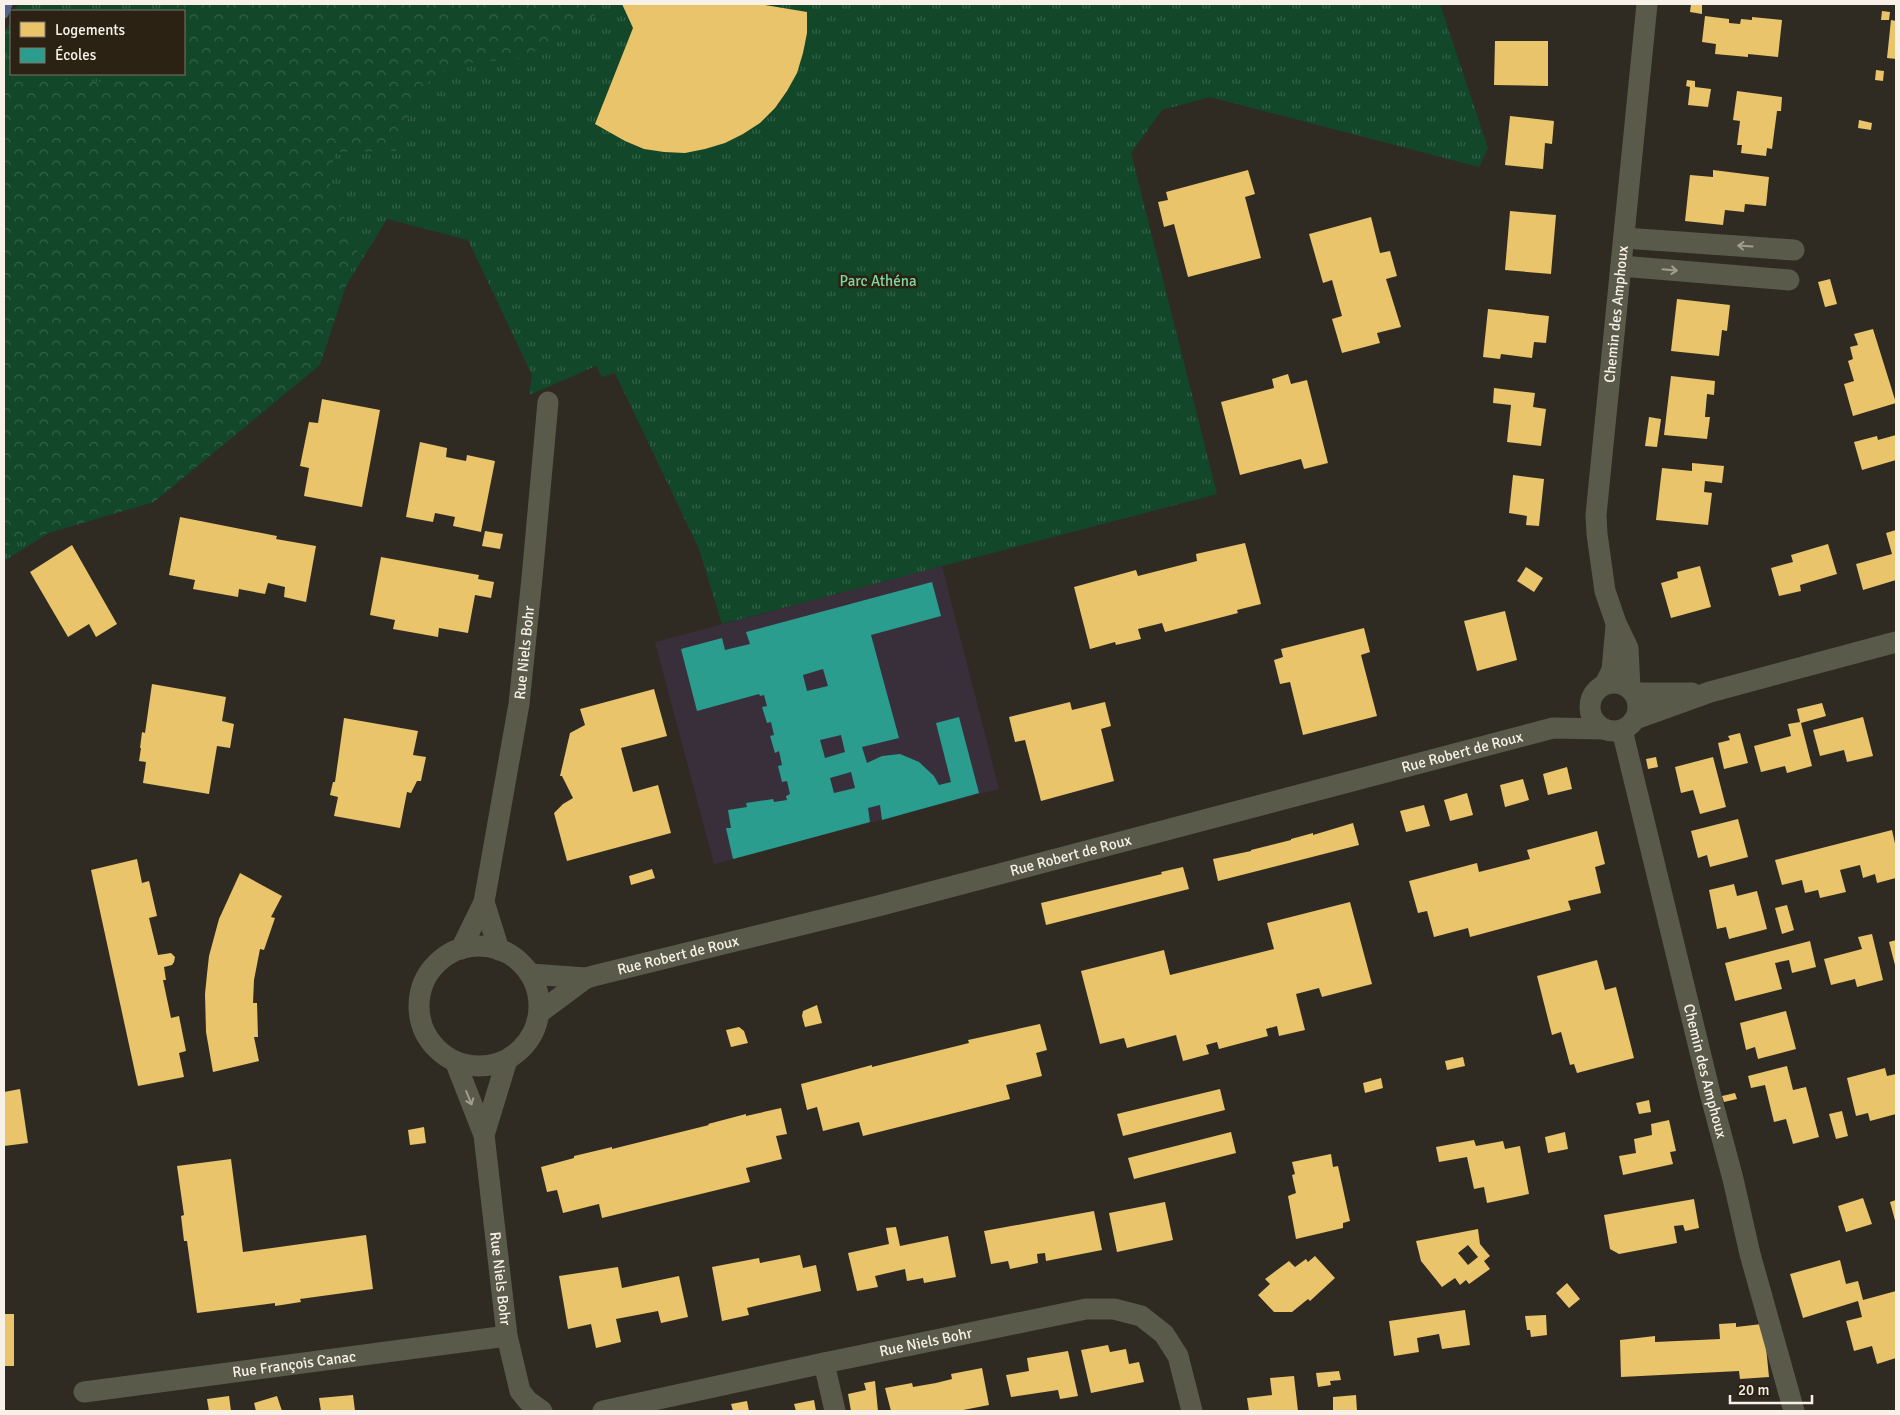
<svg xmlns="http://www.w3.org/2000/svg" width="1900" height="1415" viewBox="0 0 1900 1415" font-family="Signika,sans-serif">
  <defs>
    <pattern id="grass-tufts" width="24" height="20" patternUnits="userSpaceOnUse" patternTransform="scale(1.25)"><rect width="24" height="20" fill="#12472a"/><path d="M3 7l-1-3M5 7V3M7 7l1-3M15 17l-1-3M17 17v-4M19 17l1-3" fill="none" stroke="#356249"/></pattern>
    <pattern id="forest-crowns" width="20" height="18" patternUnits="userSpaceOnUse" patternTransform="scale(1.25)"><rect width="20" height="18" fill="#12472a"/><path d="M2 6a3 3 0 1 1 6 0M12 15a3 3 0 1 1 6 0" fill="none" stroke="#356249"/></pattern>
  </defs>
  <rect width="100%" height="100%" fill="#2f2b23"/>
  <!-- education -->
  <path fill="#392f3b" d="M 942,566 L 999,789 L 714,864 L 655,642 Z"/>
  <!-- grass -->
  <path fill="url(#grass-tufts)" d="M 18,4 L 1440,4 L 1488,148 L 1479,167 L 1210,97 L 1162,110 L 1131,153 L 1217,494 L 722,624 L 699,549 L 615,373 L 602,377 L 596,366 L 529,395 L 532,375 L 468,240 L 387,219 L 295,369 L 229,420 L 4,561 L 4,36 L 11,19 L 11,74 L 184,74 L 184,11 L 15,11 Z"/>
  <!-- forest -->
  <path fill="url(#forest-crowns)" d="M 168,4 L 605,4 L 596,14 L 524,58 L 452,65 L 419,89 L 396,151 L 335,152 L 329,182 L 358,249 L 320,365 L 154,502 L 4,546 L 4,75 L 100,82 L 107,74 L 184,74 L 184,11 L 159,11 Z"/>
  <!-- homes -->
  <path fill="#e9c46a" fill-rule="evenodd" d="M 622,4 L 759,4 L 807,12 L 807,33 L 803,53 L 797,73 L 787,91 L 775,108 L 760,123 L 743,134 L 725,143 L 705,149 L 685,153 L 664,152 L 644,149 L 625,141 L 595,124 L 633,28 Z
    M 1691,4 L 1702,4 L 1702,14 L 1690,12 Z
    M 1882,11 L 1890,12 L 1889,20 L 1881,20 Z
    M 1705,16 L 1729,19 L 1729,23 L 1740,24 L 1741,19 L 1752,20 L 1752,17 L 1782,20 L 1778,57 L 1748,54 L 1748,57 L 1715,54 L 1716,44 L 1702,42 Z
    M 1891,20 L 1896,21 L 1896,59 L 1887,58 Z
    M 1495,41 L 1548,41 L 1548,86 L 1494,85 Z
    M 1876,70 L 1884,71 L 1883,81 L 1875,80 Z
    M 1687,80 L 1695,81 L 1695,87 L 1711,89 L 1708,107 L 1688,105 L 1690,87 L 1686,86 Z
    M 1737,91 L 1782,97 L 1781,111 L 1777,111 L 1772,149 L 1767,148 L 1766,156 L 1741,153 L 1742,145 L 1737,145 L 1740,121 L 1733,120 Z
    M 1510,116 L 1554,121 L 1552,144 L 1545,143 L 1543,169 L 1505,165 Z
    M 1859,120 L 1872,123 L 1871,130 L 1858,128 Z
    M 1248,170 L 1255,194 L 1245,197 L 1261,258 L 1188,277 L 1174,224 L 1164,227 L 1158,202 L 1168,200 L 1166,192 Z
    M 1713,170 L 1769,177 L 1766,206 L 1745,204 L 1744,212 L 1725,210 L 1723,225 L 1685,221 L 1690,175 L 1713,177 Z
    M 1510,211 L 1556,215 L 1551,274 L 1505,270 Z
    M 1371,217 L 1380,253 L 1390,251 L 1397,276 L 1386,279 L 1401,327 L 1377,333 L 1380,343 L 1342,353 L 1332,319 L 1342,316 L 1332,280 L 1323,283 L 1309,234 Z
    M 1830,279 L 1837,304 L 1825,307 L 1818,282 Z
    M 1677,299 L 1730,305 L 1727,331 L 1722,330 L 1719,356 L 1671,351 Z
    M 1488,309 L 1549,316 L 1546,343 L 1534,342 L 1532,358 L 1501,354 L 1500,359 L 1483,357 Z
    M 1873,329 L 1896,403 L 1853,416 L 1844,384 L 1854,381 L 1848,361 L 1853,359 L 1850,347 L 1858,345 L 1854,334 Z
    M 1288,374 L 1291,384 L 1307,380 L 1328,463 L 1304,469 L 1301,459 L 1240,475 L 1221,402 L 1274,388 L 1272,379 Z
    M 1671,376 L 1715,381 L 1714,395 L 1707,394 L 1705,417 L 1710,417 L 1707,439 L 1664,435 Z
    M 1494,388 L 1535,393 L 1533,407 L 1546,409 L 1541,446 L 1507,442 L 1511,405 L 1493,403 Z
    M 322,399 L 380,410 L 362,507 L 304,496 L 309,468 L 300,466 L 309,422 L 318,423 Z
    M 1649,417 L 1661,419 L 1657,447 L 1645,446 Z
    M 1896,435 L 1896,460 L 1862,470 L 1854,442 L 1877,436 L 1878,440 Z
    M 420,442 L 447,448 L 446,457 L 466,461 L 467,455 L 495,461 L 481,532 L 453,526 L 455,517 L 435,513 L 433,522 L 406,517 Z
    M 1692,463 L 1724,466 L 1722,483 L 1705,481 L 1704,492 L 1712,493 L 1708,525 L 1656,520 L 1662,468 L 1692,471 Z
    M 1513,475 L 1544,479 L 1539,526 L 1526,525 L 1527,516 L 1509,513 Z
    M 180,517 L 277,536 L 276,539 L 316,546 L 306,602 L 284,597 L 285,587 L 268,583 L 265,594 L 239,589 L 238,597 L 193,589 L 195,580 L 169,575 Z
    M 1896,530 L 1896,580 L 1863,590 L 1856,564 L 1892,554 L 1886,533 Z
    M 485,531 L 503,534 L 500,549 L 482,546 Z
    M 1245,543 L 1261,604 L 1237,610 L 1238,613 L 1165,632 L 1162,623 L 1138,629 L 1141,639 L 1116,645 L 1115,642 L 1090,649 L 1074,587 L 1136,570 L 1138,576 L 1197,561 L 1196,554 Z
    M 1828,544 L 1837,574 L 1800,585 L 1801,591 L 1779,596 L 1771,568 L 1793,562 L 1791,555 Z
    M 72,545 L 117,624 L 96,637 L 89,624 L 68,637 L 30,572 Z
    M 381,557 L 479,575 L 478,579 L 494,582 L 491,598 L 475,595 L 468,633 L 439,628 L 438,637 L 393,629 L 395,620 L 370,615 Z
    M 1700,566 L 1711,607 L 1671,618 L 1661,583 L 1678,578 L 1677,572 Z
    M 1526,567 L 1543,578 L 1534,592 L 1517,581 Z
    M 1505,611 L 1517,660 L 1477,671 L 1464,621 Z
    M 1364,628 L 1370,652 L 1361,655 L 1377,716 L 1303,735 L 1290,682 L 1280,684 L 1274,660 L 1283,657 L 1281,649 Z
    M 152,684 L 226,697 L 222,721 L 234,724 L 230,748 L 217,746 L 209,794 L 143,783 L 146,762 L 139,761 L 141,748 L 140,748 L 142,732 L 145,733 Z
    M 654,689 L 667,736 L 621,748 L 633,792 L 658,785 L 671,833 L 567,861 L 554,813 L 563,804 L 573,798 L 562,776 L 560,776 L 570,733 L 585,725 L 580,709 Z
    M 1070,702 L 1072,710 L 1105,702 L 1111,726 L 1101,729 L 1114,781 L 1041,801 L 1025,740 L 1015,742 L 1009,717 Z
    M 1822,703 L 1826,716 L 1801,723 L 1812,766 L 1787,773 L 1785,766 L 1761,772 L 1754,746 L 1791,736 L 1788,724 L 1800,722 L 1797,709 Z
    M 1863,717 L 1873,756 L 1847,762 L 1844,750 L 1820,756 L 1813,730 Z
    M 344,718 L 418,731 L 413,755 L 426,757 L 421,781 L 417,781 L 411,793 L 407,792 L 400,828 L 334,816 L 338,797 L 330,795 L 333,782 L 335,782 Z
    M 1740,733 L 1748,763 L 1724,769 L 1718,743 L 1730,740 L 1728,736 Z
    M 1656,757 L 1658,767 L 1648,769 L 1646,759 Z
    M 1713,757 L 1726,807 L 1700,814 L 1693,790 L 1681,793 L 1675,767 Z
    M 1567,767 L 1572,789 L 1548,795 L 1543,774 Z
    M 1523,779 L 1529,800 L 1505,807 L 1500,785 Z
    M 1467,793 L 1473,815 L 1450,821 L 1444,800 Z
    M 1424,805 L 1430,826 L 1406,832 L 1400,811 Z
    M 1738,819 L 1748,857 L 1710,867 L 1707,855 L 1698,858 L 1691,831 Z
    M 1353,823 L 1359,845 L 1218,881 L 1213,859 L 1251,851 L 1251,850 L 1291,840 L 1291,839 L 1313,833 L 1313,835 Z
    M 1892,830 L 1896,848 L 1896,878 L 1877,883 L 1875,874 L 1863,878 L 1860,865 L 1840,870 L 1846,892 L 1820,898 L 1818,890 L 1805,893 L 1802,880 L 1782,885 L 1775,860 Z
    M 1597,831 L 1605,864 L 1595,867 L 1601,893 L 1568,901 L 1571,910 L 1470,937 L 1468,928 L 1434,937 L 1427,911 L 1418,913 L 1409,881 L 1477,863 L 1479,872 L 1530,859 L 1527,850 Z
    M 137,859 L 142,883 L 149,881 L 157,916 L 149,918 L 158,955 L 171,953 L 175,957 L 174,962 L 172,965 L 164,967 L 166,980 L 163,980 L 171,1018 L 179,1016 L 186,1051 L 179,1053 L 184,1077 L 138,1086 L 91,870 Z
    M 1183,867 L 1189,889 L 1046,925 L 1041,903 L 1162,874 L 1161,872 Z
    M 652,869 L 655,878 L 631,885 L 629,876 Z
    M 240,873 L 282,896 L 271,917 L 275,918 L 264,950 L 260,949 L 254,980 L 253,1003 L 257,1003 L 258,1037 L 254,1037 L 259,1061 L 213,1072 L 206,1032 L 205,994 L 207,974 L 209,956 L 219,919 Z
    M 1734,884 L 1737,896 L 1757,891 L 1767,929 L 1729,939 L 1726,927 L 1717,929 L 1709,890 Z
    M 1350,902 L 1372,984 L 1322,997 L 1319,988 L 1296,994 L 1305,1030 L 1279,1036 L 1277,1026 L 1266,1029 L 1268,1036 L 1219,1049 L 1217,1042 L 1206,1045 L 1209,1054 L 1183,1061 L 1176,1035 L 1127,1048 L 1124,1038 L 1100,1044 L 1081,971 L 1164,950 L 1170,975 L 1274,949 L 1267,923 Z
    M 1787,905 L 1794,930 L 1782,934 L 1775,908 Z
    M 1872,934 L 1883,980 L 1857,987 L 1855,979 L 1831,985 L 1824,959 L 1862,949 L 1858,937 Z
    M 1896,940 L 1896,969 L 1889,942 Z
    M 1810,941 L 1816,967 L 1792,973 L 1789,960 L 1775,963 L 1782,989 L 1735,1001 L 1725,963 Z
    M 1597,960 L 1605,990 L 1616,987 L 1634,1058 L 1577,1073 L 1574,1064 L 1570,1065 L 1561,1032 L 1552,1035 L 1537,976 Z
    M 817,1005 L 822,1023 L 805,1027 L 802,1016 L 803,1011 Z
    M 1786,1011 L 1796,1049 L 1758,1059 L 1755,1047 L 1746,1050 L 1740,1023 Z
    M 1040,1024 L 1047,1050 L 1036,1053 L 1042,1076 L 1006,1085 L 1010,1099 L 863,1136 L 859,1122 L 823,1131 L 817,1107 L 807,1110 L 801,1084 L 872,1065 L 872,1067 L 969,1043 L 968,1040 Z
    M 739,1027 L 744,1031 L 748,1043 L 731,1047 L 726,1030 Z
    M 1463,1057 L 1465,1066 L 1447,1070 L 1445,1061 Z
    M 1787,1066 L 1793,1090 L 1806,1087 L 1819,1137 L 1793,1144 L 1786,1119 L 1774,1122 L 1765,1085 L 1751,1088 L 1748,1076 Z
    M 1885,1068 L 1887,1076 L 1896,1074 L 1896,1114 L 1870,1121 L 1868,1113 L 1856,1116 L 1847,1078 Z
    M 1381,1078 L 1383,1088 L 1365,1093 L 1363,1083 Z
    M 20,1089 L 28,1143 L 4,1146 L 4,1092 Z
    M 1220,1089 L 1225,1110 L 1123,1136 L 1117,1114 Z
    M 1735,1093 L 1737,1099 L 1724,1102 L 1722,1096 Z
    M 1649,1100 L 1651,1112 L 1639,1114 L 1636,1103 Z
    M 781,1108 L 787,1134 L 776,1136 L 782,1159 L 746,1168 L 750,1182 L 602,1218 L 599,1204 L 563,1213 L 557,1190 L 547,1192 L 541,1167 L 574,1158 L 574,1156 L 612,1147 L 612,1149 L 709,1125 L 708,1124 L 746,1114 L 746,1116 Z
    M 1842,1111 L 1848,1136 L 1836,1139 L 1829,1114 Z
    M 1669,1120 L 1676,1151 L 1670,1152 L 1673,1164 L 1623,1175 L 1619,1156 L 1636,1153 L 1634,1139 L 1652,1135 L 1651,1124 Z
    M 424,1127 L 426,1143 L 410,1145 L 408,1130 Z
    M 1231,1132 L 1236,1153 L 1134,1179 L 1128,1158 Z
    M 1565,1132 L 1568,1149 L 1548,1153 L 1545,1137 Z
    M 1474,1140 L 1476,1146 L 1503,1141 L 1505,1149 L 1520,1146 L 1529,1194 L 1487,1203 L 1484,1187 L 1474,1189 L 1467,1157 L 1439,1162 L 1436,1147 Z
    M 1331,1154 L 1333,1167 L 1338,1166 L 1350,1221 L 1343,1223 L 1343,1228 L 1296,1239 L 1288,1196 L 1296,1193 L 1292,1175 L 1295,1174 L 1292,1162 Z
    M 231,1159 L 243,1252 L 366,1235 L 373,1289 L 300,1299 L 301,1302 L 275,1306 L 275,1303 L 197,1313 L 187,1241 L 184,1241 L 181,1216 L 184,1215 L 177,1166 Z
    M 1863,1198 L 1872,1224 L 1846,1232 L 1838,1206 Z
    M 1694,1199 L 1699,1228 L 1685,1231 L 1683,1225 L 1674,1226 L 1677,1243 L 1619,1254 L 1610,1249 L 1604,1215 Z
    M 1896,1200 L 1896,1224 L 1890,1202 Z
    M 1165,1202 L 1173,1240 L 1117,1252 L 1109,1213 Z
    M 1094,1211 L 1102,1250 L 1046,1261 L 1045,1253 L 1037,1254 L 1038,1263 L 1010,1269 L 1008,1261 L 991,1264 L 984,1231 Z
    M 896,1227 L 900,1246 L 948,1236 L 956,1277 L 924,1283 L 923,1278 L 907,1281 L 905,1269 L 875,1276 L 878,1287 L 857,1291 L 848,1253 L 889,1244 L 886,1228 Z
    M 1478,1229 L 1480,1244 L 1490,1256 L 1484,1261 L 1490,1269 L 1469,1284 L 1466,1280 L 1460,1285 L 1455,1278 L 1442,1287 L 1421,1261 L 1416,1241 ZM 1468,1245 L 1478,1257 L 1468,1265 L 1458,1253 Z
    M 800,1255 L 803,1268 L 816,1265 L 821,1291 L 747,1308 L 749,1315 L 722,1321 L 712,1267 L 759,1258 L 760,1263 Z
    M 1315,1256 L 1335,1278 L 1310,1301 L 1308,1299 L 1292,1312 L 1274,1312 L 1258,1295 L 1270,1284 L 1265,1279 L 1289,1261 L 1295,1267 L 1306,1259 L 1308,1262 Z
    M 1840,1260 L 1846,1284 L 1858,1281 L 1863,1300 L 1896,1291 L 1896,1358 L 1877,1364 L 1872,1346 L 1854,1351 L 1846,1321 L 1862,1317 L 1858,1301 L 1803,1318 L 1790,1274 Z
    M 618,1267 L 622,1288 L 679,1276 L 688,1317 L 661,1323 L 658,1311 L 616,1319 L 621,1342 L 596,1348 L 591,1324 L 568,1329 L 559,1276 Z
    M 1567,1283 L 1580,1299 L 1569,1308 L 1556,1293 Z
    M 1465,1310 L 1470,1345 L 1442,1349 L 1439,1334 L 1417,1338 L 1419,1352 L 1394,1356 L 1389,1321 Z
    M 4,1314 L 14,1314 L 14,1366 L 4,1366 Z
    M 1546,1315 L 1547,1335 L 1531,1337 L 1530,1330 L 1527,1330 L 1525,1316 Z
    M 1736,1323 L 1736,1327 L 1762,1324 L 1765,1337 L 1769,1377 L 1740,1379 L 1739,1371 L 1621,1377 L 1620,1340 L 1655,1336 L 1655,1342 L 1720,1339 L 1719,1324 Z
    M 1108,1345 L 1110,1352 L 1126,1349 L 1129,1364 L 1139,1362 L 1144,1382 L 1091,1393 L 1081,1350 Z
    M 1068,1351 L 1078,1396 L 1060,1399 L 1058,1390 L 1011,1397 L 1006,1375 L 1029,1371 L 1027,1358 Z
    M 982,1368 L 989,1405 L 958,1411 L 891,1411 L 885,1388 L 912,1383 L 913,1387 L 936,1383 L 952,1379 L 951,1374 Z
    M 1339,1371 L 1341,1380 L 1330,1381 L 1331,1385 L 1318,1387 L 1316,1373 Z
    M 1294,1376 L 1298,1411 L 1249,1411 L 1247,1398 L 1272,1395 L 1270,1378 Z
    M 875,1381 L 878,1411 L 851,1411 L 848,1394 L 866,1390 L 864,1383 Z
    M 353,1395 L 355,1411 L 321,1411 L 319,1398 Z
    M 1356,1395 L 1357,1411 L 1333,1411 L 1333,1397 Z
    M 229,1396 L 231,1411 L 209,1411 L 207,1399 Z
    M 277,1396 L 282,1411 L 256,1411 L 254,1403 Z
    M 814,1400 L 816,1411 L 796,1411 L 794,1404 Z
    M 747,1401 L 749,1411 L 733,1411 L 731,1404 Z"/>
  <!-- schools -->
  <path fill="#2a9d8f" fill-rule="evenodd" d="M 932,582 L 941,616 L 871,635 L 899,738 L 862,747 L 867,763 L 882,756 L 900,754 L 919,762 L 934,776 L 939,785 L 951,782 L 936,723 L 959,717 L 979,793 L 882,820 L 880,805 L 868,808 L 870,822 L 733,859 L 726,828 L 731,828 L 728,810 L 747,807 L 746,803 L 773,799 L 774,802 L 787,800 L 786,796 L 790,794 L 787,781 L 782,782 L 778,766 L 782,765 L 779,751 L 775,753 L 770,736 L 774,735 L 771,722 L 767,723 L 762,707 L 767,706 L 764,695 L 760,696 L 759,694 L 697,711 L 681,649 L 722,638 L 725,650 L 750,644 L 746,632 ZM 823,669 L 828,686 L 807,691 L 803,675 ZM 841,735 L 845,752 L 825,758 L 820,740 ZM 851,772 L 855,788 L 834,793 L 830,778 Z"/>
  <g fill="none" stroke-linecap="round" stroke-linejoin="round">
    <!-- stream -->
    <path stroke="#4f6492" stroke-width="9" d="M 4,14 L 8,4"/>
    <!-- minor -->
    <g stroke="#5a5a4b" stroke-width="21">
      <path d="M 1624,238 L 1794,250"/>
      <path d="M 1621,266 L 1789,280"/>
      <circle cx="1614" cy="707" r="24"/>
      <path d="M 1605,684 L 1612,670 L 1616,626"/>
      <path id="s1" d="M 1630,688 L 1628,648 L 1616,623 L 1605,591 L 1597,534 L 1596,515 L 1647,4"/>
      <path d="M 1634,693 L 1692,693"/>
      <path d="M 1635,719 L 1710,692 L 1896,642"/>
      <path id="s2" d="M 1622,730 L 1710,1093 L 1733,1179 L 1750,1254 L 1794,1411"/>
      <path d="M 484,902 L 499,950"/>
      <circle cx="479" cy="1006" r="60"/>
      <path id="s3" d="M 461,949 L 484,902 L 519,704 L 532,578 L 548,402"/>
      <path id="s4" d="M 530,974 L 586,978 L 597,975 L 874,907 L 1553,728 L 1604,729"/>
      <path d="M 539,1013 L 586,978"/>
      <path id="s5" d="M 455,1061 L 484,1135 L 507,1336 L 520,1391 L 528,1401 L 542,1411"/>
      <path d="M 484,1135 L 507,1060"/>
      <path d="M 824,1363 L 835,1411"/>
      <path id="s6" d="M 84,1392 L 507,1336"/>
      <path id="s7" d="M 603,1411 L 824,1363 L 1086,1309 L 1114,1309 L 1141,1316 L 1164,1334 L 1178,1356 L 1192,1411"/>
    </g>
  </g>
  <!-- one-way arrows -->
  <defs><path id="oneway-shaft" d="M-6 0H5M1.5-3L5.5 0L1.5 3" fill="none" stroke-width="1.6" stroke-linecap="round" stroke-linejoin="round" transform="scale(1.25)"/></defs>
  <g stroke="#a19e91">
    <use href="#oneway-shaft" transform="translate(1745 246) rotate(-176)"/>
    <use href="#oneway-shaft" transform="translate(1670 270) rotate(5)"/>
    <use href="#oneway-shaft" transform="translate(469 1098) rotate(68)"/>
  </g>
  <g text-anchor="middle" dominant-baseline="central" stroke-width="5" stroke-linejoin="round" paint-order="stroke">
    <!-- park labels -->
    <g font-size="15" fill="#7fd8a1" stroke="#2b2214">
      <text x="878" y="281">Parc Athéna</text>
    </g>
    <!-- street labels -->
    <g font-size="15" fill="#f7f1e7" stroke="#2b2214">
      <text stroke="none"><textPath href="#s1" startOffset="380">Chemin des Amphoux</textPath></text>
      <text stroke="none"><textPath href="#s3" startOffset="305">Rue Niels Bohr</textPath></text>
      <text stroke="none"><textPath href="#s4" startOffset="961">Rue Robert de Roux</textPath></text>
      <text stroke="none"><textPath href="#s4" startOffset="556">Rue Robert de Roux</textPath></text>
      <text stroke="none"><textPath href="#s4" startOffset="151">Rue Robert de Roux</textPath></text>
      <text stroke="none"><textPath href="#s2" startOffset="351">Chemin des Amphoux</textPath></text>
      <text stroke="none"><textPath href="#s5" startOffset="224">Rue Niels Bohr</textPath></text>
      <text stroke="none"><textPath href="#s7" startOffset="330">Rue Niels Bohr</textPath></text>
      <text stroke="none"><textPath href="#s6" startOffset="212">Rue François Canac</textPath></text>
    </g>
  </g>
  <!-- border -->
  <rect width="1900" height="1415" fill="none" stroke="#f7f1e7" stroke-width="10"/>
  <!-- legend -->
  <rect x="10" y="10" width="175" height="65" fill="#2b2214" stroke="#7d7568"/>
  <rect x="20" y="22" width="25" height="15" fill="#e9c46a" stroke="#7d7568"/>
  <text x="55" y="35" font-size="15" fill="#f7f1e7">Logements</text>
  <rect x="20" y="48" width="25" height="15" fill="#2a9d8f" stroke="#7d7568"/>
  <text x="55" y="60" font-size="15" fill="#f7f1e7">Écoles</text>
  <!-- scale -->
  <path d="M1730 1395v8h82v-8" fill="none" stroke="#f7f1e7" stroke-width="2.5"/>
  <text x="1738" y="1395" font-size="15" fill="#f7f1e7" stroke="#2b2214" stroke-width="4" paint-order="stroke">20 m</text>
</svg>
